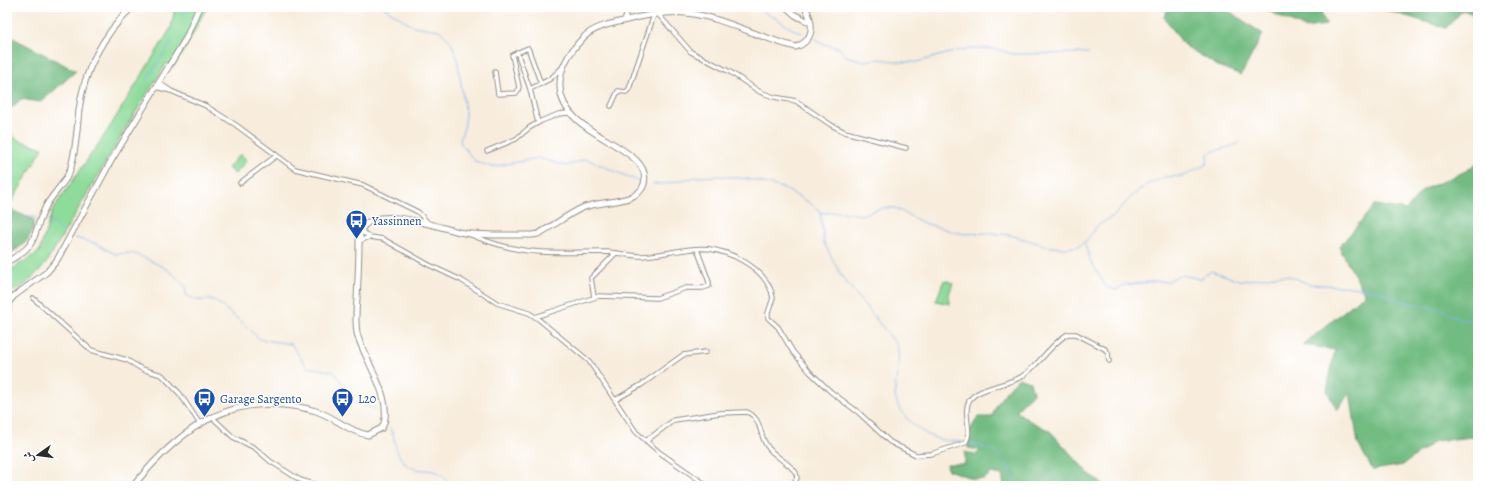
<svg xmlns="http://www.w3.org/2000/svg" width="1485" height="493" viewBox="0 0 1485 493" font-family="Alegreya,Amiri,serif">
  <rect width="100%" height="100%" fill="#fff"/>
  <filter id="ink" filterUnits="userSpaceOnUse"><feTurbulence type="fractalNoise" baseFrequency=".025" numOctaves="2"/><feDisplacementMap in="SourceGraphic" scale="8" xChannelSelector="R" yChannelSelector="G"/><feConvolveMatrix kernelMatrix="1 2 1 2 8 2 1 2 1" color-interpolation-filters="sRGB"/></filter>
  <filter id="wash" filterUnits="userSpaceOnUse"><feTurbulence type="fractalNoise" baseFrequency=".012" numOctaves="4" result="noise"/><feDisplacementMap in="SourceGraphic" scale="16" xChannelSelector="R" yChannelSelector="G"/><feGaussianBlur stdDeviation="0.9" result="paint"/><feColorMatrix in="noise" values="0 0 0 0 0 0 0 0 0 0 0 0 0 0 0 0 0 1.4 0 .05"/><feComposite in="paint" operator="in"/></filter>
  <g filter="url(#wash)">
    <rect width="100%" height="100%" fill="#f8eddd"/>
    <!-- green -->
    <path fill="#8ddc9a" stroke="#5c8462" d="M 175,7 L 207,7 L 186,47 L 173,67 L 167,63 L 135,113 L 45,265 L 26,284 L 13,291 L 7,302 L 7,272 L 39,252 L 53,209 L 106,133 L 171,28 Z
      M 7,132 L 18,140 L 43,148 L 10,205 L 7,203 Z
      M 240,154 L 247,160 L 235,174 L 228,168 Z
      M 944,280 L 953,283 L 949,294 L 950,304 L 936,301 Z"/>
    <!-- forest -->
    <path fill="#72bc82" stroke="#4e7456" d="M 1169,7 L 1227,7 L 1226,9 L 1263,34 L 1241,75 L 1218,66 L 1184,45 L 1164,17 Z
      M 1260,7 L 1319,7 L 1326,25 L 1305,28 Z
      M 1376,7 L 1478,7 L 1478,16 L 1463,10 L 1446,28 Z
      M 11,37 L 76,71 L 41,102 L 21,99 L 7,112 L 7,41 Z
      M 1478,162 L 1478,443 L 1472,437 L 1435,441 L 1403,465 L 1373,470 L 1358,444 L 1350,392 L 1337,410 L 1327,391 L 1335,350 L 1303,345 L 1365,294 L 1339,247 L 1375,205 L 1406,210 L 1423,190 L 1466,171 Z
      M 7,208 L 34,220 C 33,239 23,246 7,255 Z
      M 1019,378 L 1030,382 L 1033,393 L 1016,411 L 1030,421 L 1050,431 L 1088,473 L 1105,486 L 1004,486 L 1002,475 L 991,473 L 984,479 L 974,479 L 948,470 L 947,464 L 965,464 L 965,452 L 976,455 L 980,450 L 968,448 L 968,434 L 978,417 L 992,417 C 997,401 1007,389 1019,378 Z"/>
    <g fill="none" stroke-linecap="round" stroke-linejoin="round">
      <!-- stream -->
      <path stroke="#81b2ed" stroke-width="1" d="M 383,7 L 413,26 L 439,30 L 451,42 L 457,57 L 465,111 L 465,125 L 460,139 L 461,144 L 475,161 L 491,167 L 538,158 L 566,166 L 586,159 L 638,181
        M 758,7 C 763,14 770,14 777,19 C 786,25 792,30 802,33
        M 182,18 L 188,7
        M 816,39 L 824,44 L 839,48 L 846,56 L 863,61 L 880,59 L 900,62 L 917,62 L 961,50 L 980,48 L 996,49 L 1013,54 L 1024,54 L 1088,53
        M 146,81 L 171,43 L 171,38
        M 653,184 L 664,184 L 696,177 L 720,176 L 748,179 L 783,188 L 808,202 L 820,211 L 824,243 L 842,277 L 897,345 C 901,361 896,375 895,391 C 894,412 919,433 938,439 C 946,441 954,441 962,442
        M 7,206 L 9,207
        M 820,213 L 842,212 L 861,215 L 882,208 L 895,208 L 924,223 L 951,231 L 964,234 L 990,233 L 1010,235 L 1051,247 L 1066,248 L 1079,246 L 1087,240 L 1097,226 L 1115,215 L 1129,199 L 1146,185 L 1165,177 L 1184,176 L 1207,164 L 1208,154 C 1218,148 1230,149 1240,142
        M 24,215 L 38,218
        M 48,220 L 65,233
        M 75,238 L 97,244 L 115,254 L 131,253 L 143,257 L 165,268 L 174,275 L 184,285 L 187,296 L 197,300 L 214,300 L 243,323 L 259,339 L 291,344 L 307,367 L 334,372 L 340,380 L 345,392 L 354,403 L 376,409
        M 1085,244 L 1090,260 L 1106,287 L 1116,290 L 1124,285 L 1158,281 L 1167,282 L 1177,276 L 1182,275 L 1200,279 L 1211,271 L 1242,281 L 1280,275 L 1289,276 L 1309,284 L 1352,287 L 1382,292 L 1398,300 L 1445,311 L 1460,320 L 1471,320
        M 390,428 C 397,440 393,451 404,462 C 418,478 439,460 450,486
        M 967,443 C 983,446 1001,451 1008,467 C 1011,473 1013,481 1019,486"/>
    </g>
  </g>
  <g filter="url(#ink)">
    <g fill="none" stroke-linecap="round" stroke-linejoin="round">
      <defs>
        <path id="street" d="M 658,14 L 691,52 L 730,72 L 760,92 L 774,97 L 796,101 L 831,125 L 845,132 L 906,148
          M 625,20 L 627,7
          M 517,52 L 530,89
          M 495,72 L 498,94 L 517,93 L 519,87 L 512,55 L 528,48 L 541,84
          M 156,87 L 171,91 L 159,83
          M 171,91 L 206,106 L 236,125 L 295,169 L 363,185 L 418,212 L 428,223
          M 611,106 L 618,91 L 626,92 L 629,89 L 654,15
          M 538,123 L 530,89 L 550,79 L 563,67
          M 487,151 L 516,139 L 529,128 L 541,121 L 559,114 L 568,113
          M 240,183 L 276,156
          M 471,235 C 493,244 517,251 541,252 C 564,253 586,252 608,252 C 620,253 631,256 642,256 C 666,255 691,245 715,250 C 738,255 769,272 773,298 L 768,313 L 768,318 L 778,327 L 793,352 L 810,372 L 831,392 L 858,412 L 890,442 L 916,455 L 931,454 L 965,443 C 974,432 962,414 969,401 C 976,388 1007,385 1021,377 C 1039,366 1052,342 1068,334 L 1076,334 L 1105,349 L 1108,353 L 1109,361
          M 370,237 L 383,239 L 429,265 L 461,280 L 497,303 L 529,313 L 537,318 L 589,361 L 636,432 L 659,452 L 708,486
          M 359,241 L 370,237 L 361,231
          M 594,297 L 591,278 L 616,253
          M 33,298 L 91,350 L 127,360 L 142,369 L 162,375 L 180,394 L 200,424
          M 535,317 L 599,296 L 657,298 L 686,288 L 703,288 L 709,286 L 709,282 L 697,249
          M 615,400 L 641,385 L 683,355 L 706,352
          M 212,417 L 233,437 L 255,448 L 270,461 L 300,480 L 320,486
          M 646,441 L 674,420 L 720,413 L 747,412 C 762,418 759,435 767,446 C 774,457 789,462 796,473 L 797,478 L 792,486"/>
        <path id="secondary" d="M 786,7 L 795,15 L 811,23
          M 7,262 C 42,242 30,238 45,208 C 52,193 67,183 71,167 C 76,149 77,129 79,110 C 84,70 103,35 132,7
          M 7,319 L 9,302 L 14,296 L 47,272 L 57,260 L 111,161 L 186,38 L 199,7
          M 133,486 C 183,425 235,388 316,411 C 335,417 349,432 368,435 L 382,428 C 396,400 363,359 357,333 C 355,322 356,310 357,299 C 358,280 359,260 359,241 C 360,236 360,231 364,226 C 381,205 442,229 464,233 C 483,236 512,235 532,235 L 538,234 C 553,226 567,215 582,208 C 599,200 638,205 644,184 C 654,145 562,138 560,87 C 559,68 571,50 584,37 C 594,27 610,24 623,21 C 642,16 666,11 686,13 C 724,17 758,38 796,47 C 815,40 814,23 805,7"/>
      </defs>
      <!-- street casing -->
      <use href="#street" stroke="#928c84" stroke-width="5.5"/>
      <!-- secondary casing -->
      <use href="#secondary" stroke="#928c84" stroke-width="7"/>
      <!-- street -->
      <use href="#street" stroke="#fff" stroke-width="3.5"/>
      <!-- secondary -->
      <use href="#secondary" stroke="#fff" stroke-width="5"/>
    </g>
  </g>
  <!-- icons -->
  <defs>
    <symbol id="bus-pin" viewBox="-11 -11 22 30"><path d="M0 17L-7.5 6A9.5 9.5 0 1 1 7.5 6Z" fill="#1a4fb4" stroke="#fff"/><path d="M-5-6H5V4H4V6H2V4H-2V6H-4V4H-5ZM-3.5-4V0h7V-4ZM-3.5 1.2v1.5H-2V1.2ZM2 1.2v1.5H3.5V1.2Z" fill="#fff"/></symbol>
  </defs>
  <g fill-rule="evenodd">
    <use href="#bus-pin" x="344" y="208" width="25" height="34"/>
    <use href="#bus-pin" x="192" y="386" width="25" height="34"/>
    <use href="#bus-pin" x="330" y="386" width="25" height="34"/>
  </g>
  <g text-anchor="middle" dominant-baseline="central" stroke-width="3" stroke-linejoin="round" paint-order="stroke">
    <!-- transit labels -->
    <g font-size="12" fill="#164399" stroke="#fff" text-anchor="start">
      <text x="372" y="221">Yassinnen</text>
      <text x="220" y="399">Garage Sargento</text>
      <text x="358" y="399">L20</text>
    </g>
  </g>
  <!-- margin -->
  <rect width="1485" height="493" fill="none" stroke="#fff" stroke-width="24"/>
  <!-- north arrow -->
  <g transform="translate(38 455) rotate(256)" stroke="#ffffff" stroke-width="3" paint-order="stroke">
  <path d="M0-3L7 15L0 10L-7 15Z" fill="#2b2b2b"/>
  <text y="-6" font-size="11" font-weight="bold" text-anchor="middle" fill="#2b2b2b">ش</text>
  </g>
</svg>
